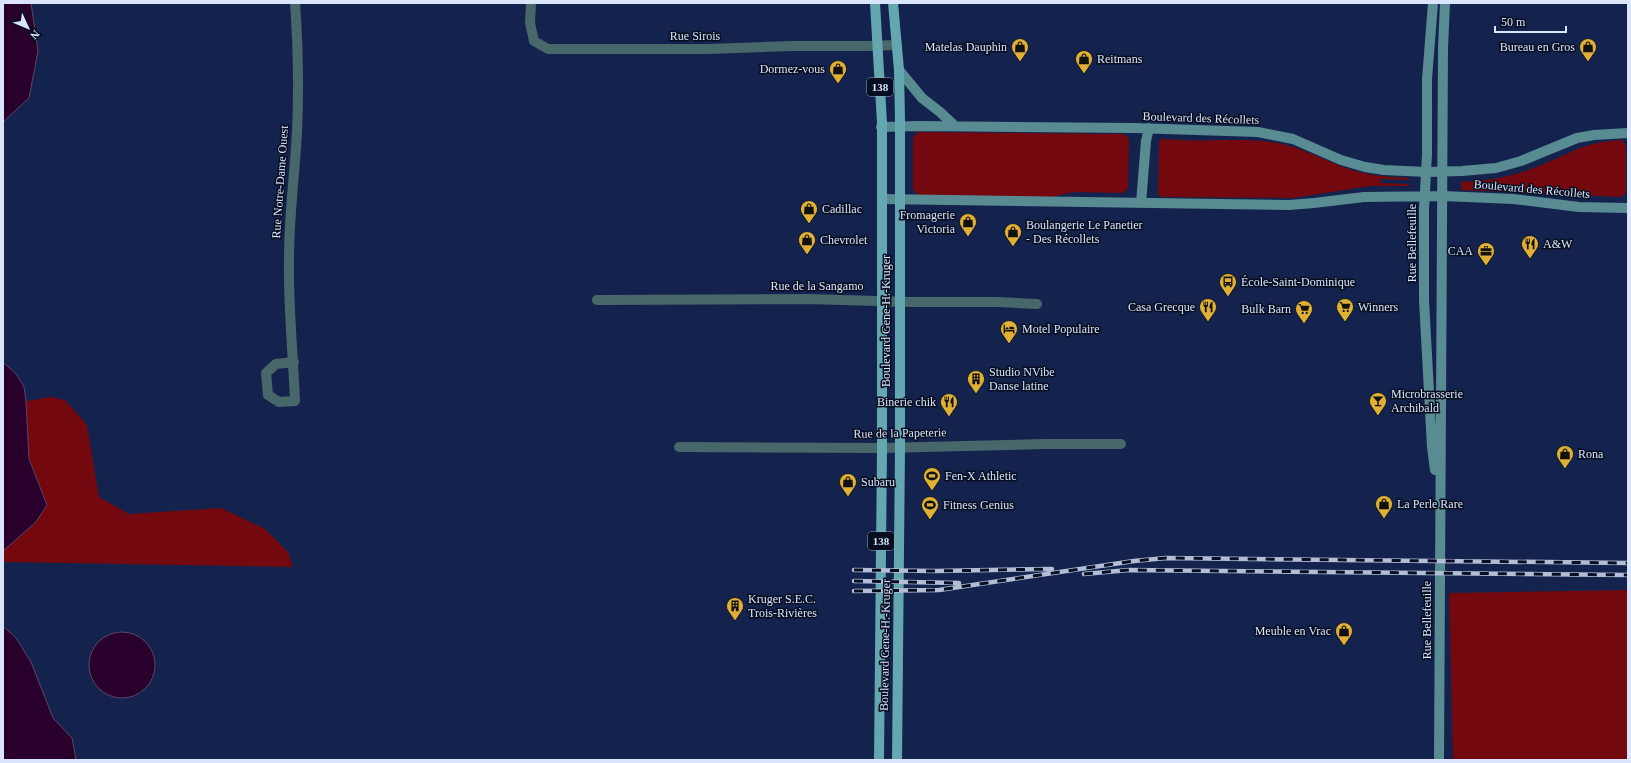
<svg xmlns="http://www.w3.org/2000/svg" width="1631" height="763" viewBox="0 0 1631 763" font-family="'Times New Roman',serif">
  <rect width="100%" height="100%" fill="#14234e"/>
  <!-- green -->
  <path fill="#73090e" d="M 917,132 L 1123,134 L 1128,137 L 1129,140 L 1128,188 L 1123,193 L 1073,192 L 1052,197 L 917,195 L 917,193 L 913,190 L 913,137 L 917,134 Z
    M 1161,139 C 1179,140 1198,141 1216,140 C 1240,140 1263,139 1286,145 C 1306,150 1324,160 1343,167 C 1364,175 1386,177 1409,178 L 1409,180 L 1381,179 L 1380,183 L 1409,184 L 1409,186 L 1370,186 L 1293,198 L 1162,197 L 1158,194 L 1159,142 Z
    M 1624,140 L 1623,142 L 1626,146 L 1626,191 L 1625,194 L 1621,197 L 1461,190 L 1461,182 C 1485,181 1508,178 1531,169 C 1567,156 1582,141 1624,140 Z
    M 51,397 L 65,400 L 87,425 L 99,497 L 129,514 L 221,508 L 265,529 L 288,552 L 293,567 L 3,562 L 3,551 L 36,522 L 47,505 L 29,459 L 26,401 Z
    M 1628,590 L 1628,760 L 1453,760 L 1449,593 Z"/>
  <!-- water -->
  <path fill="#29002b" stroke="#5e4469" d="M 3,3 L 31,3 L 38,51 L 29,98 L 3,122 Z
    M 3,362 L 17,375 L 24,387 L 26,401 L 29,459 L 47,505 L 36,522 L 3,551 Z
    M 3,626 L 16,638 L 31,662 L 53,718 L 72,738 L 76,760 L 3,760 Z
    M89 665a33 33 0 1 1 66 0a33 33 0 1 1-66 0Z"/>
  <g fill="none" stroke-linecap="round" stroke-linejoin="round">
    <!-- street -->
    <path stroke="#48676b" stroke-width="10" d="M 531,3 L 530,23 L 534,41 L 548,49 L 709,49 L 793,46 L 868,46 L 897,45
      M 597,300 L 808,299 L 911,302 L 998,302 L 1037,304
      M 294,362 L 276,364 L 266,373 L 268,395 L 279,402 L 295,401 C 293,353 288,305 289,258 C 289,215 295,173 297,131 C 299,88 298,45 295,3
      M 679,447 L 882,448 L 1045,444 L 1121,444"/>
    <!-- secondary -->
    <path stroke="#588b92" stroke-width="10" d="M 1433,3 L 1427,79 L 1427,154 L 1424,210 L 1424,300 L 1432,447 L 1435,470
      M 899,70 L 922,98 L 940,112 L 955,126
      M 881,127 L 918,126 L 1134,128 L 1258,132 L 1293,139 L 1341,160 L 1365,167 L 1384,170 L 1427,172 L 1462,171 L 1496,168 L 1521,161 L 1577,138 L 1594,135 L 1628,133
      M 882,199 L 1289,205 L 1314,203 L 1364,197 L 1443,196 L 1513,199 L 1579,207 L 1628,208
      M 1141,203 L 1146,141 L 1149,128
      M 1439,760 L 1443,48 L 1445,3"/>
    <!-- primary -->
    <path stroke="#64a7b0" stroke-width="10" d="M 875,3 L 882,123 L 882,448 L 879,760
      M 893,3 L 899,70 L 900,120 L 900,447 L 897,760"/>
    <defs>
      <path id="rail" d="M 854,570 L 936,571 L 1052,569
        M 1084,574 L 1129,570 L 1628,575
        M 854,581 L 959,583
        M 854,591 L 939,590 L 1134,561 L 1166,558 L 1628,563"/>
    </defs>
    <!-- rail casing -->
    <use href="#rail" stroke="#b2bdd7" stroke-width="4.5"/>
    <!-- rail -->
    <use href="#rail" stroke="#080e21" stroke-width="3" stroke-dasharray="9" stroke-linecap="butt"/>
  </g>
  <!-- icons -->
  <defs>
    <symbol id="shop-pin" viewBox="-11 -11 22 30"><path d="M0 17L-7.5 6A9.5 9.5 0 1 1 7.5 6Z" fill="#dfb034" stroke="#080e21"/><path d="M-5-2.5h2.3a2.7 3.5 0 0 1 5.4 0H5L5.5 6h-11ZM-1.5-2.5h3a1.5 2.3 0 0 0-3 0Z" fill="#111"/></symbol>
    <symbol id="restaurant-pin" viewBox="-11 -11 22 30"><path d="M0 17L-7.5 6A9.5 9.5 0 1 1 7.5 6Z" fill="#dfb034" stroke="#080e21"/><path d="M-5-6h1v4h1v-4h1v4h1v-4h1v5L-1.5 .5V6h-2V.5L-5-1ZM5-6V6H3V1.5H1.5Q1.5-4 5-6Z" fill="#111"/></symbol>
    <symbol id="office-pin" viewBox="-11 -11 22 30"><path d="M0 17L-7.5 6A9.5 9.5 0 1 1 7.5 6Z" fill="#dfb034" stroke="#080e21"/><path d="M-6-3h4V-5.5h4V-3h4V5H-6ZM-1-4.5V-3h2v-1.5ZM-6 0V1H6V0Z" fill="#111"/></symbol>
    <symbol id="bus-pin" viewBox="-11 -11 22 30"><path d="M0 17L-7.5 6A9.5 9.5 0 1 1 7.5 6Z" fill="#dfb034" stroke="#080e21"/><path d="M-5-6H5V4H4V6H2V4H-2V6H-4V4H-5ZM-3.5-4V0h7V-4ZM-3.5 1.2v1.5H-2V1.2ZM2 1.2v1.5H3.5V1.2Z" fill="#111"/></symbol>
    <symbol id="supermarket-pin" viewBox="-11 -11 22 30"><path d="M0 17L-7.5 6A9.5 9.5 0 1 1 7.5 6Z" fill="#dfb034" stroke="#080e21"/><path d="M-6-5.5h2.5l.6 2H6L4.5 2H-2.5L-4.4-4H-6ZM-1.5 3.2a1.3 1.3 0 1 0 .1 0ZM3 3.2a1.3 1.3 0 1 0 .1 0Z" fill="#111"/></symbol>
    <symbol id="hotel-pin" viewBox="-11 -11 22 30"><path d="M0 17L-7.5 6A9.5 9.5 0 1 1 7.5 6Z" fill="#dfb034" stroke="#080e21"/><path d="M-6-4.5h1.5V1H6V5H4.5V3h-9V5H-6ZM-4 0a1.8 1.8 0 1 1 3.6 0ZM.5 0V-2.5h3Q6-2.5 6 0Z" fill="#111"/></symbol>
    <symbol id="building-pin" viewBox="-11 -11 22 30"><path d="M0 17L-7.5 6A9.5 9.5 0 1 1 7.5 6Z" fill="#dfb034" stroke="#080e21"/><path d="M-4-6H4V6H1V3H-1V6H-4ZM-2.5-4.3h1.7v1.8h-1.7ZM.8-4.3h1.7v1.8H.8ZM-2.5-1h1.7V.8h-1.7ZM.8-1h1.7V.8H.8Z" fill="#111"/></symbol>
    <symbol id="bar-pin" viewBox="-11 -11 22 30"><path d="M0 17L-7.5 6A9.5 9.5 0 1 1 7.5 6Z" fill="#dfb034" stroke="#080e21"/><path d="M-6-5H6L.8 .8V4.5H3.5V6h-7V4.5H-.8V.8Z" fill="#111"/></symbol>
    <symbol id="stadium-pin" viewBox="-11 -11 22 30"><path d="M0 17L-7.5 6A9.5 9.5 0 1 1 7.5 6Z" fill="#dfb034" stroke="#080e21"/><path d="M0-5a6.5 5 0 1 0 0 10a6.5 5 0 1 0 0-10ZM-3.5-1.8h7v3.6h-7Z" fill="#111"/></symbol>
  </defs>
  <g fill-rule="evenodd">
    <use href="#shop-pin" x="1010" y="37" width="20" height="27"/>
    <use href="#shop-pin" x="1578" y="37" width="20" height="27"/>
    <use href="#shop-pin" x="1074" y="49" width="20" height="27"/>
    <use href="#shop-pin" x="828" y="59" width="20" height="27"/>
    <use href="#shop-pin" x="799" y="199" width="20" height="27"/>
    <use href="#shop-pin" x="958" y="212" width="20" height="27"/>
    <use href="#shop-pin" x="1003" y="222" width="20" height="27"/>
    <use href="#shop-pin" x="797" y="230" width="20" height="27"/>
    <use href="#restaurant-pin" x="1520" y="234" width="20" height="27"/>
    <use href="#office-pin" x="1476" y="241" width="20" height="27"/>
    <use href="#bus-pin" x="1218" y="272" width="20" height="27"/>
    <use href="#restaurant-pin" x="1198" y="297" width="20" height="27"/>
    <use href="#supermarket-pin" x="1335" y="297" width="20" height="27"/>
    <use href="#supermarket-pin" x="1294" y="299" width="20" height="27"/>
    <use href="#hotel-pin" x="999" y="319" width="20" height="27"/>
    <use href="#building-pin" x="966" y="369" width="20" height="27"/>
    <use href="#bar-pin" x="1368" y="391" width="20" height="27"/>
    <use href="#restaurant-pin" x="939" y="392" width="20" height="27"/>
    <use href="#shop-pin" x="1555" y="444" width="20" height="27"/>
    <use href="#stadium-pin" x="922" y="466" width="20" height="27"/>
    <use href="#shop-pin" x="838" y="472" width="20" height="27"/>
    <use href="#shop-pin" x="1374" y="494" width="20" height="27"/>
    <use href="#stadium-pin" x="920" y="495" width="20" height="27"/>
    <use href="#building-pin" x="725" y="596" width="20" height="27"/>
    <use href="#shop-pin" x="1334" y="621" width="20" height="27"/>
  </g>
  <g text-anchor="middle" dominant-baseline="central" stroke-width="3" stroke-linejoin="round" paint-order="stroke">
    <!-- shield labels -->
    <g fill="#080e21" stroke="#9ba4b9" stroke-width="1">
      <rect x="867" y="78" width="26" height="18" rx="3"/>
      <rect x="868" y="532" width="26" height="18" rx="3"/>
    </g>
    <g font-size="11" font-weight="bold" fill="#dae4fa">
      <text x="880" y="87">138</text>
      <text x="881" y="541">138</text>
    </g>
    <!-- street labels -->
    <g font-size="12" fill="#dae4fa" stroke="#080e21">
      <text x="695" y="36">Rue Sirois</text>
      <text transform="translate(1201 118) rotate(2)">Boulevard des Récollets</text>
      <text transform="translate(280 182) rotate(-86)">Rue Notre-Dame Ouest</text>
      <text transform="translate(1532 189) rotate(5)">Boulevard des Récollets</text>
      <text transform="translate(1412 243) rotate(-90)">Rue Bellefeuille</text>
      <text x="817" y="286">Rue de la Sangamo</text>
      <text transform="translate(886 321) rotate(-90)">Boulevard Gene-H.-Kruger</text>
      <text transform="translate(900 433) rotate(-1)">Rue de la Papeterie</text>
      <text transform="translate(1427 620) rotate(-90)">Rue Bellefeuille</text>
      <text transform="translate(885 645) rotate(-89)">Boulevard Gene-H.-Kruger</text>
    </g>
    <!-- poi labels -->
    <g font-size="12" fill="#dae4fa" stroke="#080e21" text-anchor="start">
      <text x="1007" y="47" text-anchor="end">Matelas Dauphin</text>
      <text x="1575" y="47" text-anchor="end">Bureau en Gros</text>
      <text x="1097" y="59">Reitmans</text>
      <text x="825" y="69" text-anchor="end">Dormez-vous</text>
      <text x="822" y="209">Cadillac</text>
      <text x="955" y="215" text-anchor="end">Fromagerie<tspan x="955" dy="14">Victoria</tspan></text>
      <text x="1026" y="225">Boulangerie Le Panetier<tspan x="1026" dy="14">- Des Récollets</tspan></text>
      <text x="820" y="240">Chevrolet</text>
      <text x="1543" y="244">A&amp;W</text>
      <text x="1473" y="251" text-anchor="end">CAA</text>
      <text x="1241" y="282">École-Saint-Dominique</text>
      <text x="1195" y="307" text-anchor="end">Casa Grecque</text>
      <text x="1358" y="307">Winners</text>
      <text x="1291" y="309" text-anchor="end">Bulk Barn</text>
      <text x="1022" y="329">Motel Populaire</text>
      <text x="989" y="372">Studio NVibe<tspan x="989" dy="14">Danse latine</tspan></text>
      <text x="1391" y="394">Microbrasserie<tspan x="1391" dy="14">Archibald</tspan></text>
      <text x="936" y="402" text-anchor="end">Binerie chik</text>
      <text x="1578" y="454">Rona</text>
      <text x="945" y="476">Fen-X Athletic</text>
      <text x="861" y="482">Subaru</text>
      <text x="1397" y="504">La Perle Rare</text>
      <text x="943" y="505">Fitness Genius</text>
      <text x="748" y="599">Kruger S.E.C.<tspan x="748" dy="14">Trois-Rivières</tspan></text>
      <text x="1331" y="631" text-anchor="end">Meuble en Vrac</text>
    </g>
  </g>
  <!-- border -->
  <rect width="1631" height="763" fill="none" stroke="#dae4fa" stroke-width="8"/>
  <!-- north arrow -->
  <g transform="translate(28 28) rotate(134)" stroke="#080e21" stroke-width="3" paint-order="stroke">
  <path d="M0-3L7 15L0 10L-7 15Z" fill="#dae4fa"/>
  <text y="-6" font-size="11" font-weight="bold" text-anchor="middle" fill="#dae4fa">N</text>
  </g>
  <!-- scale -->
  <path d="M1495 26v6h71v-6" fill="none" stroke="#dae4fa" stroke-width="2"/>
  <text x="1501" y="26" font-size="12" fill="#dae4fa" stroke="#080e21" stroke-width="3" paint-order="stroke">50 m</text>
</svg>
